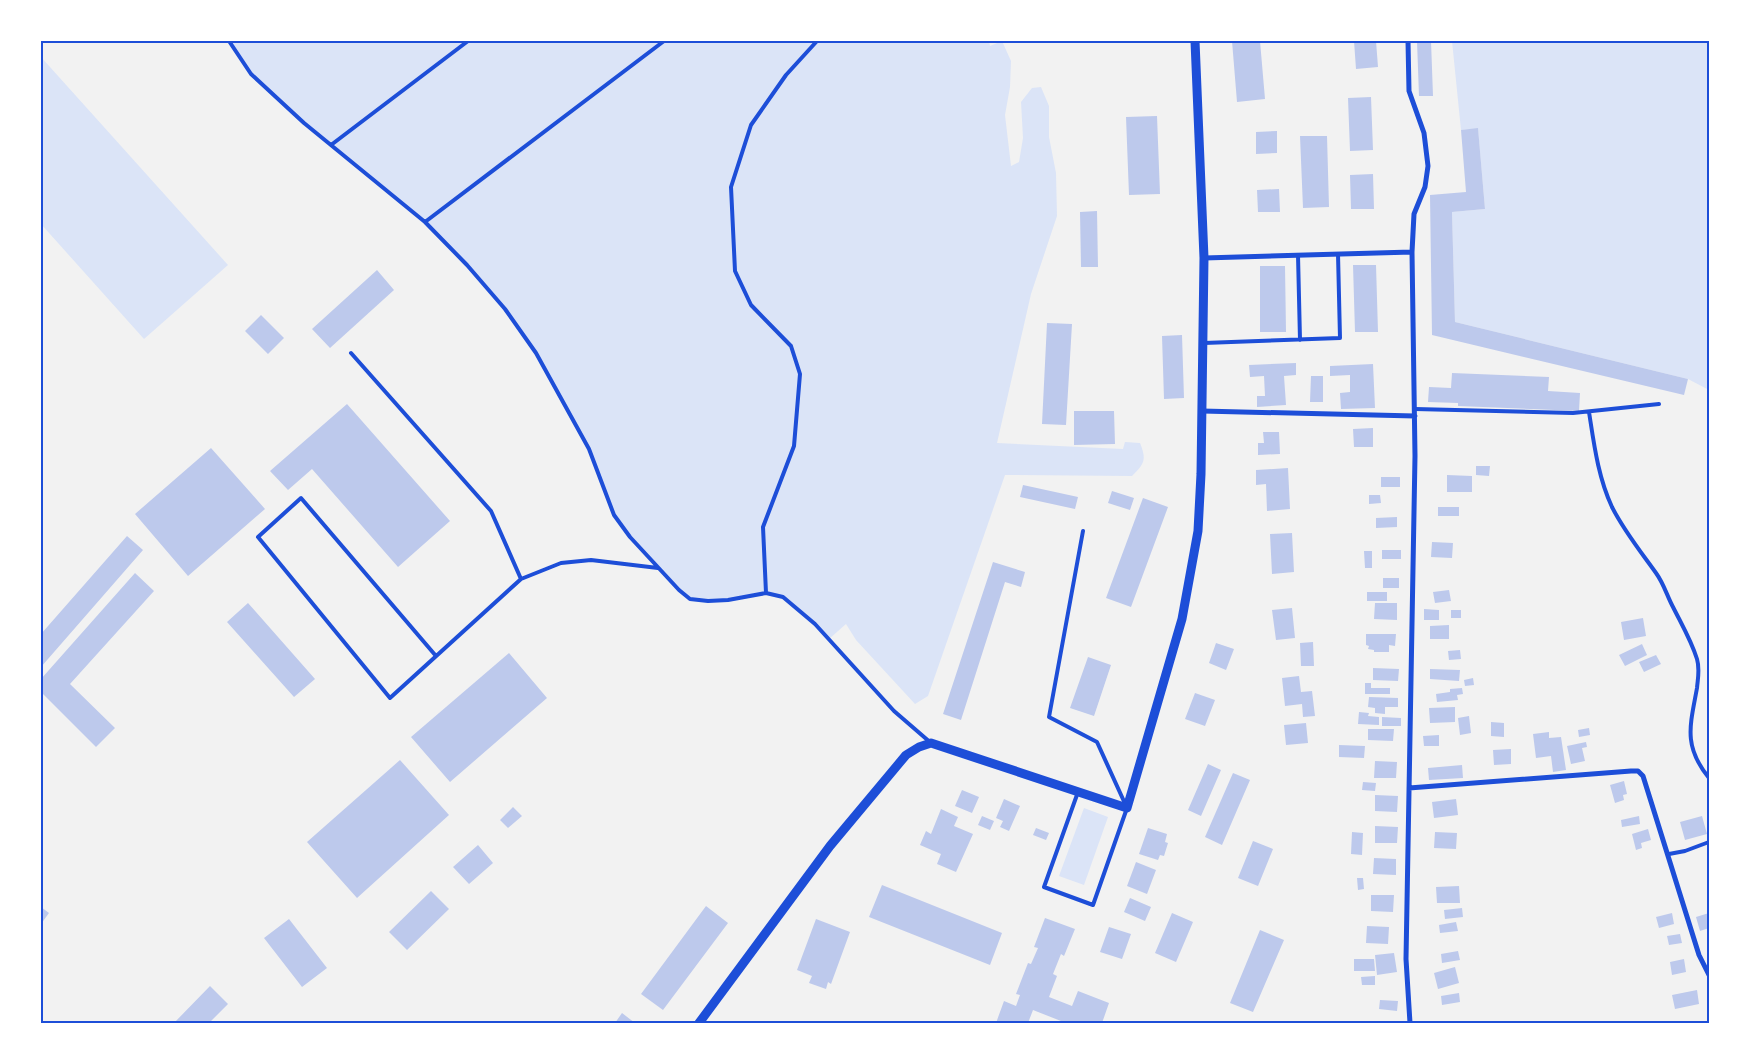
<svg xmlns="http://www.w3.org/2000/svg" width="1750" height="1064" viewBox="0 0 1750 1064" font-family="Georgia,serif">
  <rect width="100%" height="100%" fill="#f2f2f2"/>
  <!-- green -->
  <path fill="#dbe4f7" d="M 229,41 L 989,41 L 990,46 L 1002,41 L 1011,61 L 1010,87 L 1005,115 L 1011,166 L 1019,162 L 1023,138 L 1021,102 L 1032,88 L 1041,87 L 1049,106 L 1049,137 L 1056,173 L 1057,216 L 1031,294 L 997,443 L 1123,449 L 1125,442 L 1140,443 C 1147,460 1144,464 1132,476 L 1005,475 L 928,696 L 915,704 L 856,640 L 846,624 L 829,639 L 783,597 L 766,593 L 728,600 L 690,599 L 658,568 L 614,515 L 589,449 L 536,353 L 505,309 L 425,222 L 304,123 L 251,74 Z
    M 1452,41 L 1709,41 L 1709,390 L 1688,379 L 1455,322 L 1452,212 L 1485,209 L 1478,129 L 1461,130 Z
    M 41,57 L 228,265 L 144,339 L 41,224 Z
    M 1084,808 L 1108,817 L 1084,885 L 1059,876 Z"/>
  <!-- building -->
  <path fill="#bdc9ec" d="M 1232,41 L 1260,41 L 1265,99 L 1237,102 Z
    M 1354,41 L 1376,41 L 1378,67 L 1356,69 Z
    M 1417,41 L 1431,41 L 1433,96 L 1419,96 Z
    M 1371,97 L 1373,150 L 1350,151 L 1348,98 Z
    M 1157,116 L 1160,194 L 1129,195 L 1126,117 Z
    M 1478,128 L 1485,209 L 1452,212 L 1455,322 L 1688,379 L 1684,395 L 1432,335 L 1430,195 L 1466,192 L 1461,130 Z
    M 1277,131 L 1277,153 L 1256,154 L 1256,132 Z
    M 1300,136 L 1327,136 L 1329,207 L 1303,208 Z
    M 1373,174 L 1374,209 L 1351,209 L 1350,175 Z
    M 1279,189 L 1280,212 L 1258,212 L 1257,190 Z
    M 1097,211 L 1098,267 L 1081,267 L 1080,212 Z
    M 1353,265 L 1376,265 L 1378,332 L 1355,332 Z
    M 1260,266 L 1285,266 L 1286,332 L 1260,332 Z
    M 377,270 L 394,290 L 330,348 L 312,329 Z
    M 261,315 L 284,338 L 268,354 L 245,331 Z
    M 1047,323 L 1072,324 L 1066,425 L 1042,424 Z
    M 1182,335 L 1184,398 L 1164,399 L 1162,336 Z
    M 1296,363 L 1296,375 L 1284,376 L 1286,405 L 1257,407 L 1257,396 L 1265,396 L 1264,376 L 1250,377 L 1249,365 Z
    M 1373,364 L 1375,408 L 1341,409 L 1340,393 L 1350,392 L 1350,375 L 1330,376 L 1330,366 Z
    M 1452,373 L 1549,377 L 1548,391 L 1580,393 L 1579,411 L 1458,406 L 1458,403 L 1428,402 L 1429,387 L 1451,388 Z
    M 1311,376 L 1323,376 L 1323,402 L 1310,402 Z
    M 347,404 L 450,521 L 398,567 L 312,469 L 288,490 L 270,471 Z
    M 1074,411 L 1114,411 L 1115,444 L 1074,445 Z
    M 1373,428 L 1373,447 L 1354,447 L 1353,429 Z
    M 1263,432 L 1279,432 L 1280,454 L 1258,455 L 1258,443 L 1264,443 Z
    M 211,448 L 265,509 L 188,576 L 135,514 Z
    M 1476,466 L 1490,466 L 1489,476 L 1476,475 Z
    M 1288,468 L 1290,509 L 1267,511 L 1266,484 L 1256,485 L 1256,470 Z
    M 1447,475 L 1472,476 L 1472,492 L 1447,492 Z
    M 1381,477 L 1400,477 L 1400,487 L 1381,487 Z
    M 1023,485 L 1078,497 L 1075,509 L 1020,497 Z
    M 1112,491 L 1134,498 L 1130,510 L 1108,503 Z
    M 1369,495 L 1380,495 L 1381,503 L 1369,504 Z
    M 1143,498 L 1168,507 L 1131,607 L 1106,598 Z
    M 1438,507 L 1459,507 L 1459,516 L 1438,516 Z
    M 1397,517 L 1397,527 L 1376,528 L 1376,518 Z
    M 1292,533 L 1294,572 L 1272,574 L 1270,534 Z
    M 127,536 L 143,550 L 41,667 L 41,634 Z
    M 1432,542 L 1453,543 L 1452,558 L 1431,557 Z
    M 1382,550 L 1401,550 L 1401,559 L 1382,559 Z
    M 1364,551 L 1372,551 L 1372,568 L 1365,568 Z
    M 993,562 L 1025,572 L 1021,587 L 1005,582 L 961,720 L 943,714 Z
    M 135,573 L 154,591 L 70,684 L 115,728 L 96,747 L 41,692 L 41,679 Z
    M 1383,578 L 1399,578 L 1399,588 L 1383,588 Z
    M 1449,590 L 1451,601 L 1435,603 L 1433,592 Z
    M 1367,592 L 1387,592 L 1387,601 L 1367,601 Z
    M 248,603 L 315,679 L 294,697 L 227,622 Z
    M 1375,603 L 1397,603 L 1397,620 L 1374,619 Z
    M 1292,608 L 1295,638 L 1276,640 L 1272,610 Z
    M 1424,609 L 1439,610 L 1439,620 L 1424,620 Z
    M 1451,610 L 1461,610 L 1461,618 L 1451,618 Z
    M 1643,618 L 1646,636 L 1624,640 L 1621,622 Z
    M 1449,625 L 1449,639 L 1430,639 L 1430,626 Z
    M 1366,634 L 1396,634 L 1395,646 L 1389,645 L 1389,652 L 1374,652 L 1374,650 L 1368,649 L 1369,646 L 1366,645 Z
    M 1313,642 L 1314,666 L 1301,666 L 1300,643 Z
    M 1216,643 L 1234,649 L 1226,670 L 1209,663 Z
    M 1642,644 L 1647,655 L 1625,666 L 1619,655 Z
    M 1460,650 L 1461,659 L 1449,660 L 1448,651 Z
    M 509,653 L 547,698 L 450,782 L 411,737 Z
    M 1656,655 L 1661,664 L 1644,672 L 1639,662 Z
    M 1088,657 L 1111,665 L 1094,716 L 1070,708 Z
    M 1373,668 L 1399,669 L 1398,681 L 1373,680 Z
    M 1430,669 L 1460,670 L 1459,681 L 1430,679 Z
    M 1299,676 L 1301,692 L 1312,691 L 1315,716 L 1303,717 L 1302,704 L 1285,706 L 1282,678 Z
    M 1473,678 L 1474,685 L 1465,686 L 1464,680 Z
    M 1365,683 L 1371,683 L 1371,688 L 1390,688 L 1390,694 L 1365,694 Z
    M 1462,688 L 1463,694 L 1457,695 L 1458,700 L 1437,702 L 1436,694 L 1450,692 L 1450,689 Z
    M 1195,693 L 1215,700 L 1205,726 L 1185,719 Z
    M 1369,697 L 1398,698 L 1398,707 L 1385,707 L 1385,714 L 1375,713 L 1375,708 L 1368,707 Z
    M 1455,707 L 1455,722 L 1430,723 L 1429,708 Z
    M 1359,712 L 1369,713 L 1368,716 L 1379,717 L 1379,725 L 1358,724 Z
    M 1469,716 L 1471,733 L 1460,735 L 1458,718 Z
    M 1382,717 L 1401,718 L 1401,726 L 1382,726 Z
    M 1491,722 L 1504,723 L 1504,737 L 1491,736 Z
    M 1306,723 L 1308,743 L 1286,745 L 1284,725 Z
    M 1589,728 L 1590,735 L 1579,737 L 1578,730 Z
    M 1368,729 L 1394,729 L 1393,741 L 1368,740 Z
    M 1549,732 L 1549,738 L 1561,737 L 1566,770 L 1553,772 L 1551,756 L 1536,758 L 1533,734 Z
    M 1439,735 L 1439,746 L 1424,746 L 1423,736 Z
    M 1586,742 L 1587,747 L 1582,748 L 1585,761 L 1571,764 L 1567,746 Z
    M 1339,745 L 1365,746 L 1364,758 L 1339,757 Z
    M 1511,749 L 1511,764 L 1494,765 L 1493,750 Z
    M 400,760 L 449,815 L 357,898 L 307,842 Z
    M 1375,761 L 1397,762 L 1396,778 L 1374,778 Z
    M 1208,764 L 1221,770 L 1201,816 L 1188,810 Z
    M 1462,765 L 1463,778 L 1429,780 L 1428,768 Z
    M 1233,773 L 1250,780 L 1222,845 L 1205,837 Z
    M 1624,781 L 1627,794 L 1623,795 L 1624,800 L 1615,803 L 1610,785 Z
    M 1363,782 L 1376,783 L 1375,791 L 1362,790 Z
    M 962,790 L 979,797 L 972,813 L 955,806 Z
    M 1375,795 L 1398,796 L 1397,812 L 1375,811 Z
    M 1004,799 L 1020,806 L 1009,831 L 1000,827 L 1003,821 L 996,818 Z
    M 1456,799 L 1458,815 L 1434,818 L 1432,802 Z
    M 513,807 L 522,816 L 508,828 L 500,820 Z
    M 941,809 L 958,817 L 954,826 L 973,834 L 956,872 L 937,864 L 941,854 L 920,845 L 926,831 L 931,834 Z
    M 982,816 L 994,821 L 990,830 L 978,825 Z
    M 1639,816 L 1640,824 L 1622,827 L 1621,820 Z
    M 1702,816 L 1707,834 L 1685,840 L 1680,822 Z
    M 1375,826 L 1398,827 L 1397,843 L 1375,843 Z
    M 1036,828 L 1049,833 L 1046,840 L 1033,835 Z
    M 1148,828 L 1167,834 L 1165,842 L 1168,843 L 1164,856 L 1160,855 L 1158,860 L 1139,854 Z
    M 1648,829 L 1651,840 L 1641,843 L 1642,848 L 1636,850 L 1632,834 Z
    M 1352,832 L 1363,833 L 1362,855 L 1351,854 Z
    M 1435,832 L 1457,833 L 1456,849 L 1434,848 Z
    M 1253,841 L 1273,849 L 1258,886 L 1238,878 Z
    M 478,845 L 493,863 L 469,884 L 453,867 Z
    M 1374,858 L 1396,859 L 1396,875 L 1373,874 Z
    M 1136,862 L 1156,870 L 1147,894 L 1127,886 Z
    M 1357,878 L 1363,878 L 1364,889 L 1358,890 Z
    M 882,885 L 1002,933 L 990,965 L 869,917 Z
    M 1459,886 L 1460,903 L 1437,903 L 1436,887 Z
    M 431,891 L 449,909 L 407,950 L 389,932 Z
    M 1371,895 L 1394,895 L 1393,912 L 1371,911 Z
    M 1130,898 L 1151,907 L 1145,921 L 1124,912 Z
    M 706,906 L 728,923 L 663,1010 L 641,994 Z
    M 41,907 L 49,913 L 41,924 Z
    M 1462,908 L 1463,917 L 1445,919 L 1444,910 Z
    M 1172,913 L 1193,922 L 1176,962 L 1155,953 Z
    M 1672,913 L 1674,924 L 1659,928 L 1656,917 Z
    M 1709,913 L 1709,928 L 1700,931 L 1696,917 Z
    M 1045,918 L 1075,929 L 1064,956 L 1061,954 L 1053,974 L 1057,976 L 1049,997 L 1072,1006 L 1078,991 L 1109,1003 L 1102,1023 L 1066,1023 L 1033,1010 L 1028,1023 L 996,1023 L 1004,1001 L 1016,1006 L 1020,995 L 1016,994 L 1028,963 L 1031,964 L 1038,948 L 1034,947 Z
    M 289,919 L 327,968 L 302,987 L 264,938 Z
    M 816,919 L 850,932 L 831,984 L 828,982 L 826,989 L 809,983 L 812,976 L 797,970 Z
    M 1456,922 L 1458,931 L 1440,933 L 1439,925 Z
    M 1367,926 L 1389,927 L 1388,944 L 1366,943 Z
    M 1109,927 L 1131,934 L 1122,959 L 1100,952 Z
    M 1260,930 L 1284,940 L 1253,1012 L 1230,1003 Z
    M 1680,934 L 1682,943 L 1669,945 L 1667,936 Z
    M 1458,951 L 1460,960 L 1442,963 L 1441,954 Z
    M 1394,953 L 1397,972 L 1377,975 L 1375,955 Z
    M 1354,959 L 1374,959 L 1375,971 L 1354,971 Z
    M 1684,959 L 1686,972 L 1672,975 L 1670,962 Z
    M 1455,967 L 1459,983 L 1438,989 L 1434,973 Z
    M 1375,976 L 1375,985 L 1362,985 L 1361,977 Z
    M 210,986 L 228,1004 L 209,1023 L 174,1023 Z
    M 1697,990 L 1699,1004 L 1675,1009 L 1672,995 Z
    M 1459,993 L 1460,1002 L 1442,1005 L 1441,996 Z
    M 1380,1000 L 1398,1001 L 1397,1011 L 1379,1009 Z
    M 622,1013 L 635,1023 L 615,1023 Z"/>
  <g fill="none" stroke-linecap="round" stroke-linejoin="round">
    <!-- service -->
    <path stroke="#1d4ed8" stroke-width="4" d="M 229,41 L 251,74 L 304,123 L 425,222 L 467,265 L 505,309 L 536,353 L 589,449 L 614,515 L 630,537 L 679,590 L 690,599 L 708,601 L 728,600 L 766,593 L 783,597 L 815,624 L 894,711 L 931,743
      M 331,145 L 468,41
      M 425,222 L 664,41
      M 1298,255 L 1300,340
      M 1204,343 L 1340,338 L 1338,254
      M 351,353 L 491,511 L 521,579
      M 1415,409 L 1573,413 L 1659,404
      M 1589,412 C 1594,444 1598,477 1612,507 C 1624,531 1641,552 1656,573 C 1664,584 1667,596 1673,607 C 1682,625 1691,640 1697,659 C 1700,669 1698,677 1697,688 C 1690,726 1683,746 1709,778
      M 766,593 L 763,527 L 794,446 L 800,374 L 791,346 L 751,305 L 735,271 L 731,187 L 751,125 L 786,75 L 817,41
      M 436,656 L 301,498 L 258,537 L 390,698 L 521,579 L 561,563 L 591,560 L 658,568
      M 1078,792 L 1044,887 L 1093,905 L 1127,808 L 1097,742 L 1049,717 L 1083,531
      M 1669,854 L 1685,851 L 1709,842"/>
    <!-- minor -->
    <path stroke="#1d4ed8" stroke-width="5" d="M 1408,41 L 1409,91 L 1424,133 L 1428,166 L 1425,187 L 1414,214 L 1412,252 L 1415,456 L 1406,959 L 1410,1023
      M 1204,258 L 1412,252
      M 1202,411 L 1415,416
      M 1409,788 L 1631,771 L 1638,771 L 1643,776 L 1699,955 L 1709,975"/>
    <!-- tertiary -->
    <path stroke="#1d4ed8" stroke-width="9" d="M 699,1023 L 830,846 L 906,755 L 919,747 L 931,743 L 1127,808 L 1182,619 L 1198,531 L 1201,474 L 1204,258 L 1195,41"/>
  </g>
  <!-- border -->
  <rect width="1750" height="1064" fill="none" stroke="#ffffff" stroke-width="85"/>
  <rect x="42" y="42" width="1666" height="980" fill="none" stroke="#1d4ed8" stroke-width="2"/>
</svg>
